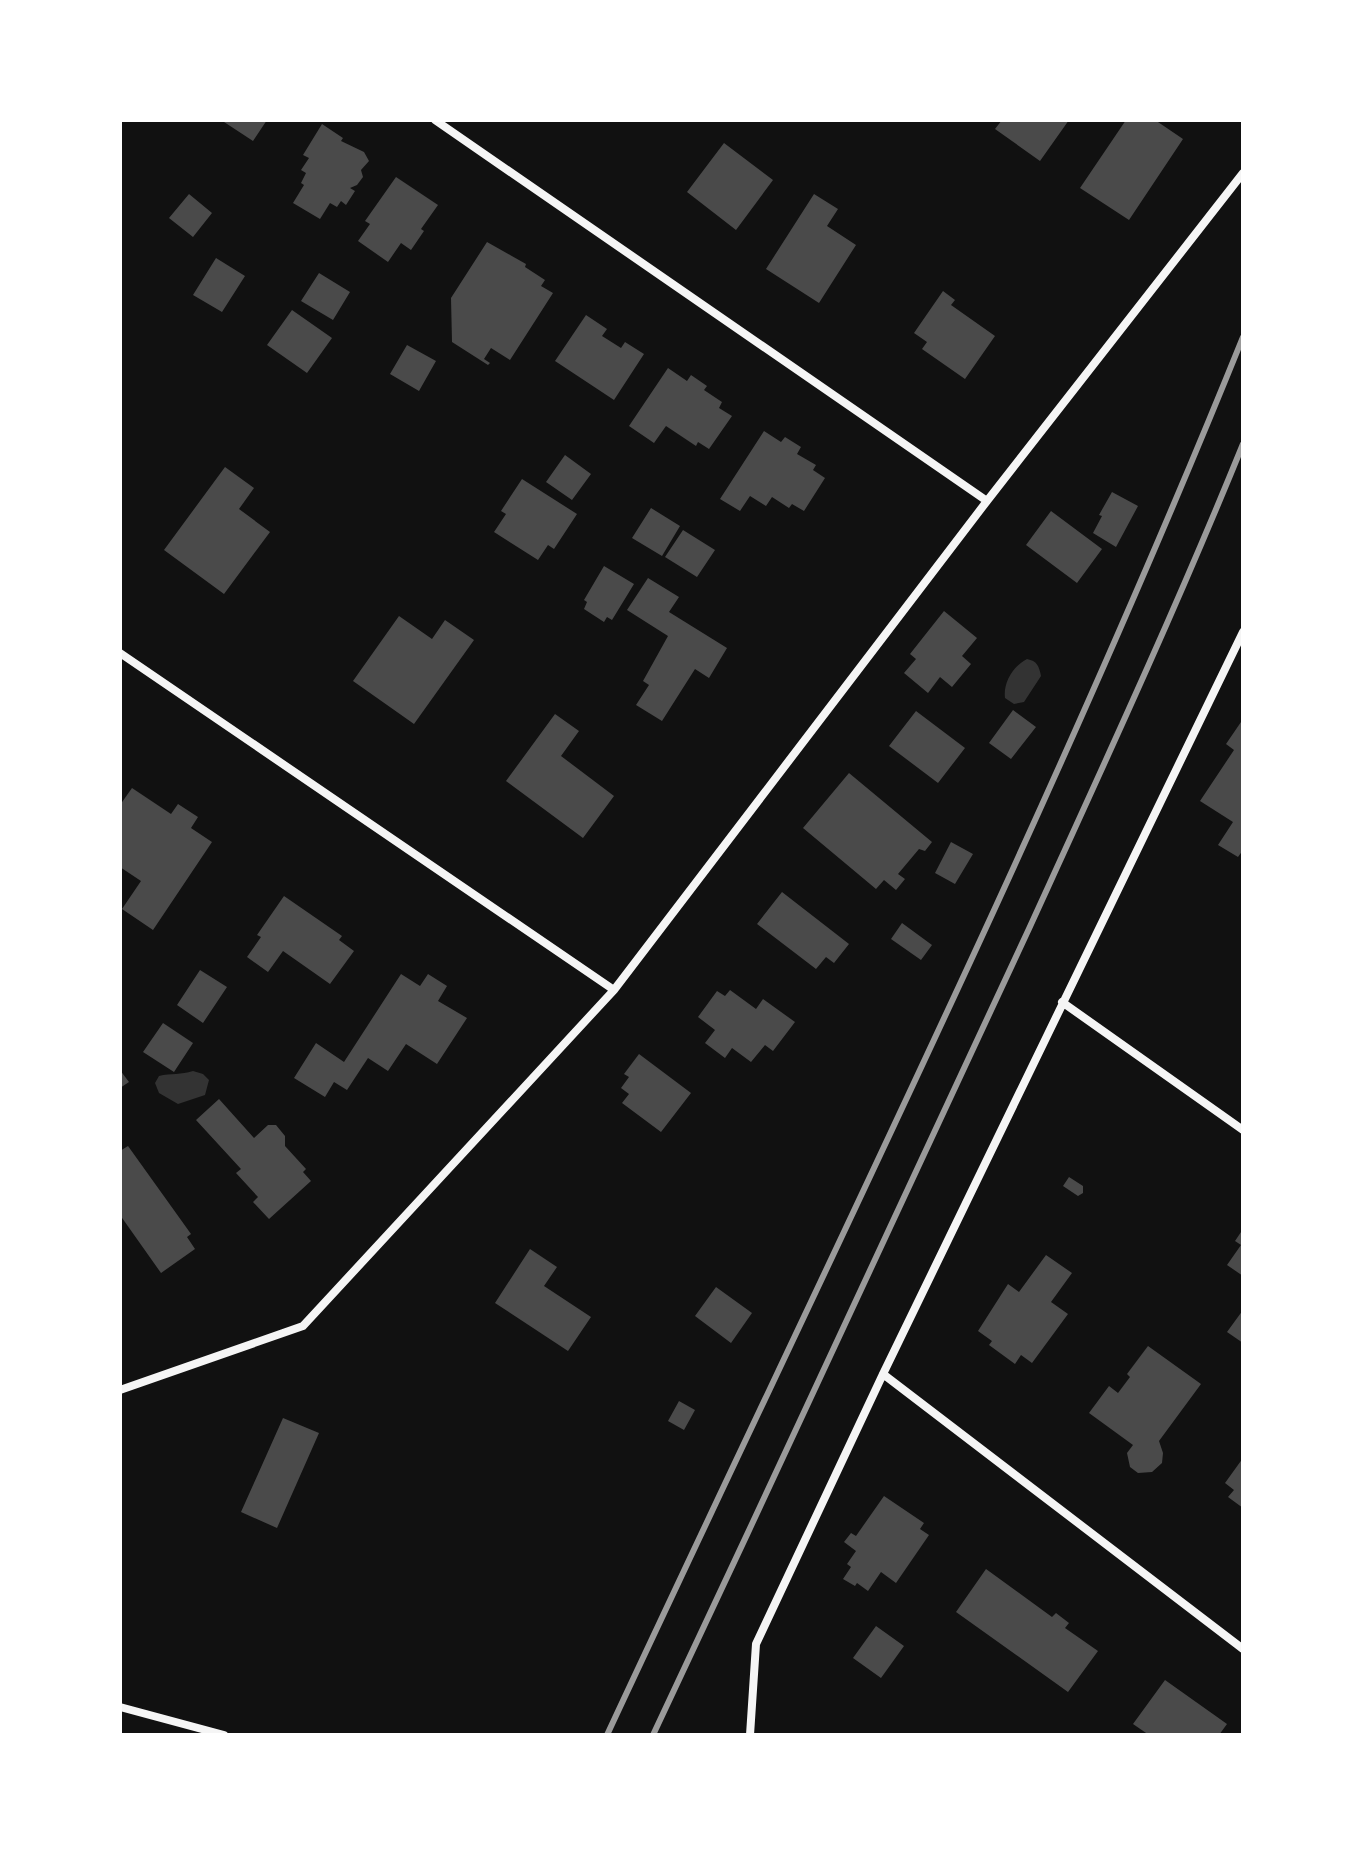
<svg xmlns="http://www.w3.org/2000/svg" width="1363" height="1855" viewBox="0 0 1363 1855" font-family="Overpass,sans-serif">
  <rect width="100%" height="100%" fill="#111"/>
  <!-- water -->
  <path fill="#333" d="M 1027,659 C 1037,661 1039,666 1041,676 L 1024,702 L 1014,704 L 1005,698 C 1003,683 1013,666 1027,659 Z
    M 193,1071 L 203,1074 L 209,1080 L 205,1095 L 178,1104 L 159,1093 L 155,1083 L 159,1076 C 171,1073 181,1075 193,1071 Z"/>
  <!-- building -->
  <path fill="#4a4a4a" d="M 221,120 L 267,120 L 253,141 Z
    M 1002,120 L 1069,120 L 1040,161 L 995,129 Z
    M 1126,120 L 1155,120 L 1183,139 L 1129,220 L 1080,188 Z
    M 322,124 L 343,138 L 341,141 L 364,152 L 369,161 L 361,170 L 363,177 L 357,185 L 350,188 L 355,191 L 346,205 L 341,201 L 337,207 L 330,203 L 320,219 L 293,203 L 304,185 L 301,183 L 306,173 L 301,170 L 309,158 L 303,155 Z
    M 724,143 L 773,180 L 736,230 L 687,192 Z
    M 396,177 L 438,205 L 421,229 L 424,231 L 411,250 L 401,243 L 388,262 L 358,241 L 370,224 L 365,221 Z
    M 189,194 L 212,213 L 193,237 L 169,218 Z
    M 814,194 L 838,209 L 827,226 L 856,245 L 819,303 L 766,269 Z
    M 487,242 L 526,264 L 525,267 L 545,280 L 541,286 L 553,293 L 510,360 L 491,348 L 484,359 L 490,363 L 488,365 L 452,342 L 451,298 Z
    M 216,258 L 245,276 L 222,312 L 193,295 Z
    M 319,273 L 350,292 L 333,320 L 301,301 Z
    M 943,291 L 955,300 L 951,305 L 995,336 L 965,379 L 922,349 L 927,342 L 914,333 Z
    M 292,310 L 332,338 L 307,373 L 267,345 Z
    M 586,315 L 607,329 L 602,336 L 621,348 L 625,342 L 644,354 L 614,400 L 555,361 Z
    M 407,345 L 436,361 L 419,391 L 390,374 Z
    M 668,368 L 687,381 L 691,375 L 707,386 L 704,390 L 722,402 L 719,408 L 732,416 L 709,449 L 698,442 L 696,446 L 666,426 L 654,443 L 629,426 Z
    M 764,431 L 781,442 L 785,437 L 801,447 L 797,454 L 816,465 L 813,470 L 825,478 L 804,511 L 792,504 L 789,508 L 772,497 L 766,506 L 750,496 L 740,511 L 720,499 Z
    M 565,455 L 591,474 L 572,500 L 546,482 Z
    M 225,467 L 254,488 L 239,509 L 270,532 L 224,594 L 164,550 Z
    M 522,479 L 577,514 L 554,549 L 548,545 L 538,560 L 494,532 L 506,514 L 501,511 Z
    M 1112,492 L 1138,506 L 1116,547 L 1093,533 L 1102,516 L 1099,515 Z
    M 651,508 L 680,526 L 662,556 L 632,538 Z
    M 1051,511 L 1102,549 L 1077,583 L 1026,545 Z
    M 683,530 L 715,550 L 697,577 L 665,557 Z
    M 604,566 L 634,584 L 612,620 L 607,617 L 604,622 L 584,609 L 587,602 L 584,600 Z
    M 648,578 L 679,597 L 669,612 L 727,648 L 709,678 L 695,669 L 662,721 L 636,705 L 649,685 L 643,681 L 668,636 L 627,610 Z
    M 944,611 L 977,638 L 962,656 L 971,664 L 952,687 L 940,677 L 928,693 L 904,673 L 916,659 L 910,654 Z
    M 399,616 L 432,639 L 445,620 L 474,640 L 414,724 L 353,681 Z
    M 1013,710 L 1036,727 L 1011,759 L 989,743 Z
    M 916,711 L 965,748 L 938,783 L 889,746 Z
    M 555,714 L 579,731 L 561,756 L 614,796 L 583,838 L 506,781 Z
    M 1241,722 L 1243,723 L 1243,850 L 1238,857 L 1218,845 L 1233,822 L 1200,801 L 1234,750 L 1226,744 Z
    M 849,773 L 932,842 L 925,851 L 919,849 L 898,874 L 905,879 L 896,890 L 884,880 L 876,889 L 803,828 Z
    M 132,788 L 171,814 L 178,804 L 198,817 L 191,828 L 212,842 L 153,930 L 122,909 L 141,881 L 120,867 L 120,805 Z
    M 951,842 L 973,854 L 955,884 L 935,873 Z
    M 782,892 L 849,944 L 834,963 L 826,957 L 816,969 L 757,924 Z
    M 284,896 L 342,936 L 339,940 L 354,951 L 330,984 L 283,951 L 268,972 L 247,957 L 261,937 L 257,935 Z
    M 902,923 L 932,945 L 921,960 L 891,939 Z
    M 200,970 L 227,987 L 203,1023 L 177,1005 Z
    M 401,974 L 420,986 L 428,974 L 447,986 L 438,1001 L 467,1018 L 437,1064 L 406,1044 L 388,1071 L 368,1058 L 347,1090 L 334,1082 L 325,1097 L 294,1078 L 316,1043 L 344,1062 Z
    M 730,990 L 756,1009 L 763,999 L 795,1022 L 773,1051 L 765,1045 L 751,1062 L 732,1048 L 725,1058 L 705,1043 L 715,1030 L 698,1017 L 717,991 L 725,996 Z
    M 163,1023 L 193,1043 L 174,1072 L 143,1052 Z
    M 639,1054 L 691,1093 L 661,1132 L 622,1103 L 629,1094 L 621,1088 L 629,1077 L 624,1074 Z
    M 120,1070 L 129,1082 L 120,1088 Z
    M 219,1099 L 254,1138 L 268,1125 L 276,1125 L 285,1136 L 285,1146 L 306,1169 L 303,1172 L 311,1181 L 269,1219 L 253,1202 L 258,1197 L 236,1173 L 241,1169 L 196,1120 Z
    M 128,1146 L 191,1234 L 187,1237 L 195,1249 L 161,1273 L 120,1215 L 120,1151 Z
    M 1069,1177 L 1083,1186 L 1083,1193 L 1078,1196 L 1063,1186 Z
    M 1243,1229 L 1243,1276 L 1227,1265 L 1241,1245 L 1235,1241 Z
    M 530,1249 L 557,1267 L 544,1286 L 591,1317 L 568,1351 L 495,1303 Z
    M 1046,1255 L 1072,1273 L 1051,1302 L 1068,1314 L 1032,1363 L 1021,1355 L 1015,1364 L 989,1345 L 992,1341 L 978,1331 L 1008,1284 L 1019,1292 Z
    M 716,1287 L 752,1313 L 731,1343 L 695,1316 Z
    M 1243,1310 L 1243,1343 L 1227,1332 Z
    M 1148,1346 L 1201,1384 L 1159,1441 L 1163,1453 L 1162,1463 L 1152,1472 L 1138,1473 L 1130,1467 L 1127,1453 L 1133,1445 L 1089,1413 L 1109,1386 L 1118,1393 L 1130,1377 L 1127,1374 Z
    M 679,1401 L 695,1410 L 684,1430 L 668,1421 Z
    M 283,1418 L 319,1433 L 277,1528 L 241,1512 Z
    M 1243,1458 L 1243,1508 L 1228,1497 L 1234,1490 L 1225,1483 Z
    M 884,1496 L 924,1523 L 920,1529 L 929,1535 L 896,1583 L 881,1572 L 868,1591 L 857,1583 L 855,1586 L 843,1579 L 851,1567 L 847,1564 L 856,1551 L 844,1542 L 851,1533 L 856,1536 Z
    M 986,1569 L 1052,1617 L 1056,1613 L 1069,1623 L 1065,1628 L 1098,1651 L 1068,1692 L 956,1612 Z
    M 876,1626 L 904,1646 L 881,1678 L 853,1658 Z
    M 1165,1680 L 1227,1724 L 1219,1735 L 1149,1735 L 1133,1724 Z"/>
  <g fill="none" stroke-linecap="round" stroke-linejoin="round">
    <!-- minor -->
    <path stroke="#f5f5f5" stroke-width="8" d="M 435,120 L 987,501
      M 120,653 L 614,990
      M 1062,1002 L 1243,1130
      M 883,1374 L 1243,1649
      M 120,1390 L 303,1326 L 614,990 L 987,501 L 1243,173
      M 120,1707 L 224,1735
      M 750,1735 L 756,1644 L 883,1374 L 1243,632"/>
    <!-- rail -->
    <path stroke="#9a9a9a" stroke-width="6" d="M 607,1735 C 823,1271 1051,812 1243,337
      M 653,1735 C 778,1468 904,1202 1027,933 C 1101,771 1176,609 1243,444"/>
  </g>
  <!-- border -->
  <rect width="1363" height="1855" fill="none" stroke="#ffffff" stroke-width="244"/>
</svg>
